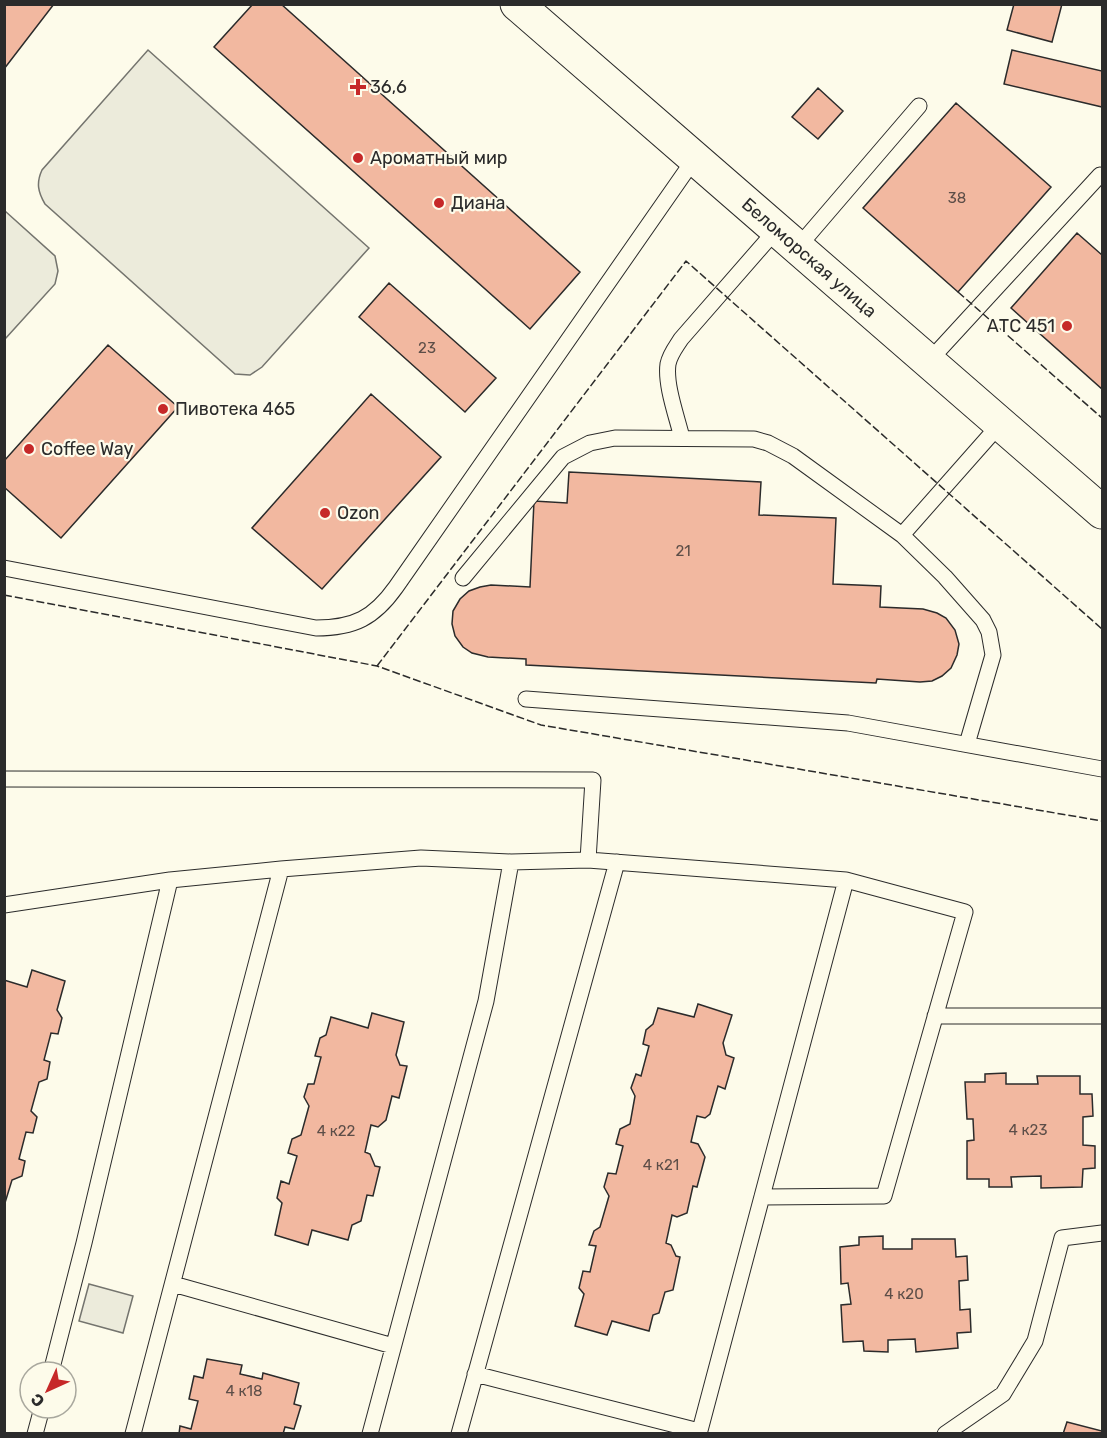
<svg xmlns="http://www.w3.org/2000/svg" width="1107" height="1438" viewBox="0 0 1107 1438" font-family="Rubik,sans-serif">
  <rect width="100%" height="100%" fill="#fdfbea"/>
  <!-- green -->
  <path fill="#ecebdb" stroke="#74746e" stroke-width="1.5" d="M 148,50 L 369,248 L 262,367 L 250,375 L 235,374 L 45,204 C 38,192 36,183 42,170 Z
    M 5,211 L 55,256 L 58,271 L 55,284 L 5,339 Z
    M 89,1284 L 133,1296 L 123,1333 L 79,1321 Z"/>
  <!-- building -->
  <path fill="#f2b8a0" stroke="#2b2b2b" stroke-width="1.5" d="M 4,4 L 54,4 L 4,69 Z
    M 253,4 L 281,4 L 580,272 L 530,329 L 214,47 Z
    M 1014,4 L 1062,4 L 1052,42 L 1007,30 Z
    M 1012,50 L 1102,71 L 1102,107 L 1004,84 Z
    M 818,88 L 843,111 L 818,139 L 792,117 Z
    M 956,103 L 1051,187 L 958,292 L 863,208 Z
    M 1077,233 L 1102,255 L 1102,389 L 1011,308 Z
    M 389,283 L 496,378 L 465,412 L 359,317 Z
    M 108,345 L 178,407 L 61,538 L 4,487 L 4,461 Z
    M 371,394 L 441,457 L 322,589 L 252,528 Z
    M 569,472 L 761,482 L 759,515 L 836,518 L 833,584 L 881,586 L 880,607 L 923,609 L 937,613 L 946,618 L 955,630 L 959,644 L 957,655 L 951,668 L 942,676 L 932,681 L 920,682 L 877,679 L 876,683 L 526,665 L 526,659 L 488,657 L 472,653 L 463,647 L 455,636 L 452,624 L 453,611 L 460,599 L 469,591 L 480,587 L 491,585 L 530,587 L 534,501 L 567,503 Z
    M 32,970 L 65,981 L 57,1010 L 62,1018 L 58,1034 L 51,1033 L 44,1060 L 50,1062 L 47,1079 L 39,1082 L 31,1111 L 37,1117 L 33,1133 L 26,1132 L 19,1159 L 25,1161 L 22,1176 L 12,1180 L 4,1206 L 4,980 L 27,987 Z
    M 698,1004 L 732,1015 L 723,1043 L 726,1055 L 734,1058 L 725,1089 L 718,1086 L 710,1114 L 705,1118 L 697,1116 L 691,1142 L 698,1144 L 705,1157 L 697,1187 L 693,1186 L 687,1213 L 677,1217 L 672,1215 L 666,1243 L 671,1245 L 676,1256 L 680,1257 L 673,1290 L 665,1292 L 659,1313 L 653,1315 L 649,1331 L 612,1321 L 607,1335 L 575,1326 L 584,1294 L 579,1288 L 583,1271 L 590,1272 L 596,1246 L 589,1245 L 594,1231 L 600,1227 L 609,1196 L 604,1187 L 608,1173 L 616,1174 L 623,1146 L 616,1144 L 620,1129 L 630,1124 L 635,1096 L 631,1088 L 636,1074 L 641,1076 L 649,1046 L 643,1044 L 646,1030 L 653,1024 L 658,1008 L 694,1017 Z
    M 372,1013 L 404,1022 L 396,1055 L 400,1065 L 407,1066 L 399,1098 L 392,1096 L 386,1120 L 378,1127 L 371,1125 L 365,1152 L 370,1154 L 375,1166 L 380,1167 L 373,1196 L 367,1195 L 361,1221 L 352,1225 L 348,1240 L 312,1230 L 308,1245 L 275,1235 L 282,1203 L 277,1198 L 281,1181 L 289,1184 L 297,1156 L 288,1153 L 292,1139 L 301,1135 L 309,1106 L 304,1097 L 308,1084 L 314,1084 L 321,1057 L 315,1056 L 320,1038 L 326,1035 L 331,1017 L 368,1028 Z
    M 1006,1073 L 1006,1084 L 1038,1084 L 1037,1076 L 1080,1076 L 1080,1094 L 1092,1094 L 1093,1116 L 1083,1117 L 1083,1145 L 1095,1146 L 1095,1168 L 1083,1169 L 1082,1187 L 1041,1188 L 1041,1176 L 1011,1177 L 1012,1187 L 989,1187 L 989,1179 L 967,1179 L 967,1141 L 974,1140 L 973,1119 L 967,1119 L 965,1082 L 985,1082 L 985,1074 Z
    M 883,1236 L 883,1249 L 912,1249 L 912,1239 L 955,1239 L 956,1257 L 967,1256 L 968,1280 L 959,1281 L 960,1310 L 970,1309 L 971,1332 L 957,1333 L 958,1348 L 916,1352 L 915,1339 L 888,1340 L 888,1352 L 864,1351 L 863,1341 L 843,1342 L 841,1305 L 851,1304 L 848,1283 L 841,1284 L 840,1247 L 859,1245 L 859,1237 Z
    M 207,1359 L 242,1365 L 240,1374 L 262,1379 L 263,1373 L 299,1383 L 294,1404 L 301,1406 L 294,1429 L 285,1427 L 283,1434 L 179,1434 L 180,1426 L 191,1429 L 198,1401 L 189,1399 L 194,1376 L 203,1378 Z
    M 1067,1422 L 1102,1431 L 1102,1434 L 1063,1434 Z"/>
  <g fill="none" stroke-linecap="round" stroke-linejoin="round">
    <defs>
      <path id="lane" d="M 798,247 L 919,106
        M 929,361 L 1100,175
        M 682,438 C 677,417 665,385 668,364 C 670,354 676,347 681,339 L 777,229
        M 902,535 L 1001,423
        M 4,568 L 316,628 C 354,628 374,618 396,587 L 695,158
        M 463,578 L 563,457 L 590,443 L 615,438 L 754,439 L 768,443 L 793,456 L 902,535 L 945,577 L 983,620 L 989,632 L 993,655 L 967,744
        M 526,699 L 848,723 L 1102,769
        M 4,779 L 593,780 L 588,860
        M 4,905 L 170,880 L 281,869 L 421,858 L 511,862 L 588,860 L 846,880 L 965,912 L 884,1196 L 762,1197
        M 935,1016 L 1102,1016
        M 173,1284 L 393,1346
        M 51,1372 L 84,1243 L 170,880
        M 475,1374 L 699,1431
        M 35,1434 L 42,1408
        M 133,1434 L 281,869
        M 370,1434 L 486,1001 L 511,862
        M 459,1434 L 617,862
        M 699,1434 L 846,880
        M 945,1434 L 1003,1394 L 1035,1341 L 1062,1238 L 1102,1233"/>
      <g id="secondary">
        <path id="s1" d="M 517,4 L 1102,512"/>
      </g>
    </defs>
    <!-- lane casing -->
    <use href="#lane" stroke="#2b2b2b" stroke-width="17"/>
    <!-- secondary casing -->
    <use href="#secondary" stroke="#2b2b2b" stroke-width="35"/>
    <!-- lane -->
    <use href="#lane" stroke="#fdfbea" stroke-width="15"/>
    <!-- secondary -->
    <use href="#secondary" stroke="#fdfbea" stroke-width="33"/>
    <!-- fence -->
    <path stroke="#2b2b2b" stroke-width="1.5" stroke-dasharray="8 3" stroke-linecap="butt" d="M 958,292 L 1102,418
      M 4,595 L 377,666 L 541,725 L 1102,821
      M 377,666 L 686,261 L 1102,629"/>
  </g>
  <!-- markers -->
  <g fill="#c62828" stroke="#fdfbea" stroke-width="2">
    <path d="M355 78h6v6h6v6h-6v6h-6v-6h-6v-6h6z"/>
    <circle cx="358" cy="158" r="6"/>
    <circle cx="439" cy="203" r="6"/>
    <circle cx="1067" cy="326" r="6"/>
    <circle cx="163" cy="409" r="6"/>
    <circle cx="29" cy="449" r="6"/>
    <circle cx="325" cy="513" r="6"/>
  </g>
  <g text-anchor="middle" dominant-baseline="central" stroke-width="4.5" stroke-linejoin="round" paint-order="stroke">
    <!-- number labels -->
    <g font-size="15" fill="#5d4e48">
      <text x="957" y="198">38</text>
      <text x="427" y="348">23</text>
      <text x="683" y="551">21</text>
      <text x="1028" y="1130">4 к23</text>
      <text x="336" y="1131">4 к22</text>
      <text x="661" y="1165">4 к21</text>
      <text x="904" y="1294">4 к20</text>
      <text x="244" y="1391">4 к18</text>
    </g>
    <!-- poi labels -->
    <g font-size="18" fill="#2b2b2b" stroke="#fdfbea" text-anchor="start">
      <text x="370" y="87">36,6</text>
      <text x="370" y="158">Ароматный мир</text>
      <text x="451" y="203">Диана</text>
      <text x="1055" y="326" text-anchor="end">АТС 451</text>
      <text x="175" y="409">Пивотека 465</text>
      <text x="41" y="449">Coffee Way</text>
      <text x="337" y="513">Ozon</text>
    </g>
    <!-- street labels -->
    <g font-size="18" fill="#2b2b2b" stroke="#fdfbea">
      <text stroke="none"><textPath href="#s1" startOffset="387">Беломорская улица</textPath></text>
    </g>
  </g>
  <!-- border -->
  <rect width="1107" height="1438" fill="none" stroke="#2b2b2b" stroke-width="12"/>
  <!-- north arrow -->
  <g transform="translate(48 1390) rotate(225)"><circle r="28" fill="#fdfbea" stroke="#a9a89e" stroke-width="1.5"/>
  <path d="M0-4.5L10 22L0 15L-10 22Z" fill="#c62828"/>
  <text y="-9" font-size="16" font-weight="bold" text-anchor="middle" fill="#2b2b2b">С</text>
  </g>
</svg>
